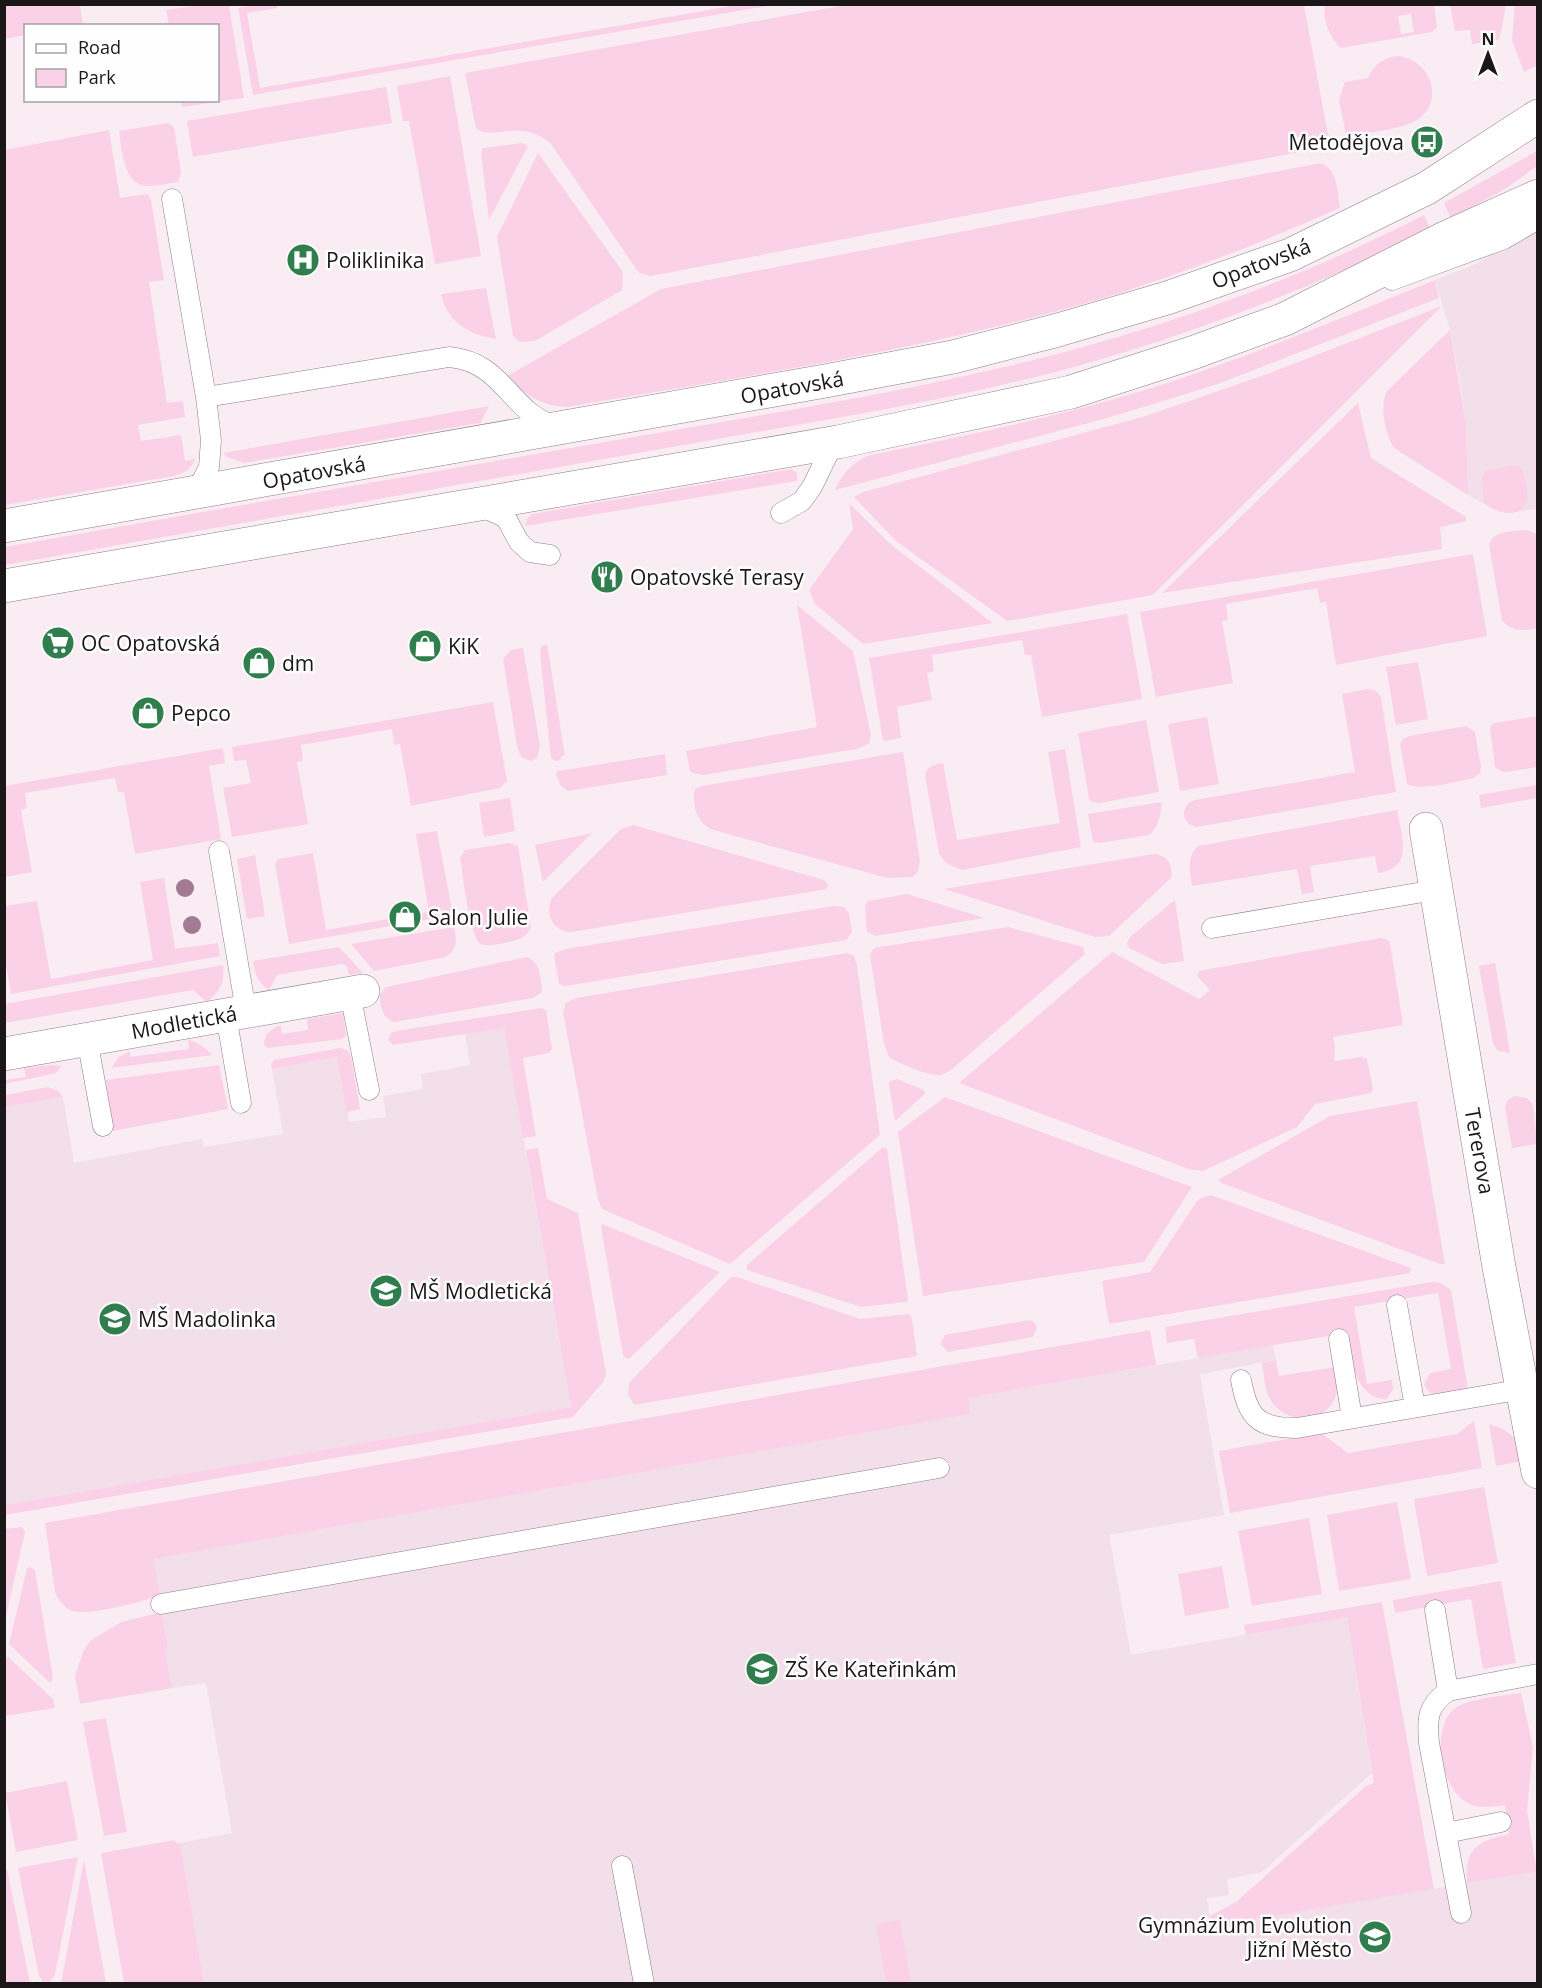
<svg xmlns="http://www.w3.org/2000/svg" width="1542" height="1988" viewBox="0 0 1542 1988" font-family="'Open Sans',sans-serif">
  <rect width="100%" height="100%" fill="#f9edf3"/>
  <!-- built -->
  <path fill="#f3dfe9" d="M 1537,230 L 1537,509 L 1509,513 L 1498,511 L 1468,495 L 1466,425 L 1460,383 L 1450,330 L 1435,280 L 1473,265 Z
    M 504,1027 L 571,1407 L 5,1505 L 5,1107 L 63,1097 L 74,1163 L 202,1139 L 204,1147 L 283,1134 L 272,1069 L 338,1057 L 349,1122 L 386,1117 L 383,1096 L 423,1089 L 421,1074 L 470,1065 L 465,1034 Z
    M 1273,1345 L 1276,1360 L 1200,1374 L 1224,1515 L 1109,1535 L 1131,1655 L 1347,1617 L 1372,1773 L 1262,1872 L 1227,1879 L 1229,1895 L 1207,1898 L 1211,1925 L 1537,1872 L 1537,1983 L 204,1983 L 180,1843 L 232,1833 L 206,1683 L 172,1688 L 165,1650 L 168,1649 L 154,1559 L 969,1414 L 967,1398 Z"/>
  <!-- green -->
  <path fill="#fbd1e7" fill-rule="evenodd" d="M 5,4 L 80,5 L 83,25 L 26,26 L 25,35 L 5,39 Z
    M 257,4 L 276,5 L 277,8 L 247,13 L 260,88 L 737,5 L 773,5 L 253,95 L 238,8 Z
    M 852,4 L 1304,5 L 1329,140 L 1326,147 L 651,276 L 639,273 L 551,144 C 522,117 491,142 476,128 L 465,73 Z
    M 1325,4 L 1434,5 L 1437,27 L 1432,32 L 1341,48 C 1330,39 1322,19 1325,4 ZM 1411,14 L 1414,32 L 1401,34 L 1398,16 Z
    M 200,5 L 229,5 L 244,98 L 182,107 L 181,101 L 218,100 L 218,26 L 169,25 L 166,10 Z
    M 1450,5 L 1506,5 L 1500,37 L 1498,40 L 1472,44 L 1470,30 L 1455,31 Z
    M 1515,5 L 1537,5 L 1537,65 L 1524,72 L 1512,40 Z
    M 1399,56 C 1436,62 1445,109 1411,123 C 1393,130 1371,132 1352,136 L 1346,134 L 1339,100 L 1345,82 L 1368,78 C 1374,64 1384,57 1399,56 Z
    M 450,76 L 481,256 L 435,264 L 409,121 L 403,121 L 397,86 Z
    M 386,87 L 392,123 L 193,157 L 187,121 Z
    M 168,123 L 174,127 L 181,173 L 178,182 C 169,183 159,186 149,186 C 123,187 122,150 119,131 Z
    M 109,130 L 120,198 L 148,194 L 151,200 L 164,280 L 149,282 L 167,403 L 183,401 L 185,417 L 138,425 L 141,441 L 181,435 L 185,461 L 195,459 C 191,470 184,473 174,476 L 5,505 L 5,150 Z
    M 522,143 L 528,146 L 489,220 L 481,153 L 483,148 Z
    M 1537,151 L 1537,166 L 1505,189 L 1451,219 L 1444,203 Z
    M 538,153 L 623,272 L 622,290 L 535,341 L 520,342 L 513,336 L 497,237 Z
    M 1321,163 C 1339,171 1337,191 1340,208 C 1258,244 1175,277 1090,302 C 919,351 741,377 566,407 C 541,406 523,394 507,376 L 661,289 Z
    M 1424,215 L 1431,230 C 1331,279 1228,320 1122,353 C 1038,379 951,397 865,413 L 5,565 L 5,547 C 212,510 420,474 628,438 C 761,415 894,394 1025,362 C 1163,329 1299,279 1424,215 Z
    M 1435,280 L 1439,298 L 1218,384 L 1111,417 L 835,490 C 843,472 853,462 870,455 C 980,433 1091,410 1197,373 C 1278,345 1356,312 1435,280 Z
    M 486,288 L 496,339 C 469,335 447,322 441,294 Z
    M 1442,306 L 1153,595 L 1007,621 L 896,541 L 854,497 L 863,492 L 1146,416 L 1270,373 Z
    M 1450,330 L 1466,425 L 1468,495 L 1394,448 C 1385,433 1379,407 1387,391 Z
    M 1358,403 L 1371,458 L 1466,517 L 1466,521 L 1463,522 L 1440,527 L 1442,549 L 1162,593 Z
    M 489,406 L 480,423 L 244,463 L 227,457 L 223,453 Z
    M 1509,466 L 1517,466 L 1523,470 C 1524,478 1530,495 1526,503 C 1519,520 1494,512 1484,503 L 1482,477 L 1486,471 Z
    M 791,469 L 797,473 L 797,481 L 525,526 L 527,519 L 532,514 Z
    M 849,503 L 889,543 L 993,623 L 863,644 L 815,604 L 809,590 L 853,529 Z
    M 1526,530 L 1537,534 L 1537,628 C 1524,631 1511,632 1502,620 L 1489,545 C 1493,530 1513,531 1526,530 Z
    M 1473,554 L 1487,636 L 1336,665 L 1326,602 L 1320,603 L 1317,588 L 1226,604 L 1228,620 L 1222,621 L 1233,683 L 1156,697 L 1140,612 Z
    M 797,605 L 853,651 L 871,735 L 869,744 L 856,749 L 704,775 L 692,773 L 690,771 L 686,751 L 817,727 Z
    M 1127,614 L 1142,699 L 1042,717 L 1031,655 L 1025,655 L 1022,640 L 932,655 L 934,671 L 927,673 L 932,700 L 897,707 L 901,738 L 883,741 L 869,658 Z
    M 547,644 L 565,755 L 561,756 L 561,760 L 556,761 L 551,758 L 540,653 L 541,647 Z
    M 523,648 L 540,745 L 537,758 L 531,761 L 521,757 L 517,746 L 503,659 L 511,650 Z
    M 1418,662 L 1428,719 L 1396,725 L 1386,667 Z
    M 1368,689 L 1376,691 L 1381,697 L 1396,792 L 1197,827 C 1180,824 1180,805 1195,800 L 1355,772 L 1342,694 Z
    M 493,702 L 507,781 L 500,788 L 411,806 L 400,744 L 394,745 L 392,729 L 301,745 L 303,761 L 297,762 L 308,824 L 232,837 L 223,788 L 251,783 L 246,760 L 234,761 L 232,747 Z
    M 1537,716 L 1537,767 L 1507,772 L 1503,772 L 1495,767 L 1490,729 L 1491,725 L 1495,723 Z
    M 1207,717 L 1219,784 L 1180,791 L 1168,724 Z
    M 1146,720 L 1159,792 L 1099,803 L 1092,802 L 1089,799 L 1078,733 Z
    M 1466,726 L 1475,732 L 1481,767 L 1480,773 L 1474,778 C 1457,781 1422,792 1407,784 L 1400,744 L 1403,739 L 1409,736 Z
    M 223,748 L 225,763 L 209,766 L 221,839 L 135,854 L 124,792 L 118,792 L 115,778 L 25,793 L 27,808 L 21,810 L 32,872 L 5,877 L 5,786 Z
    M 1065,749 L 1081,847 L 962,870 C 952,867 945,863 939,854 L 925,776 C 926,766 935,764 943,763 L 957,840 L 1060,823 L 1048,752 Z
    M 903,752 L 920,861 L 918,872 L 912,877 L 887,878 L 710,829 C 697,821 691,804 695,789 L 702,786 Z
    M 665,754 L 667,775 L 568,791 L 560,785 L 556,774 L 558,771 Z
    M 1537,785 L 1537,798 L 1481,808 L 1479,795 Z
    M 510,798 L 515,831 L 484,837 L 479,803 Z
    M 1161,802 C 1162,813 1158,828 1149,835 L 1101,843 L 1093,842 L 1088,814 Z
    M 1397,810 C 1401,835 1415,868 1378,873 L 1375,856 L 1310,866 L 1314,892 L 1302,894 L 1297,869 L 1192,886 C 1190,871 1186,858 1198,846 Z
    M 633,825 L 824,880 L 828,884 L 827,889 L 572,932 C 554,932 544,915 552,898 L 621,829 Z
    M 437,831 L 453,915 L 289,944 L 275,864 L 278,859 L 313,853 L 326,930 L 429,912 L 416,834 Z
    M 592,833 L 543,882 L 535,845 Z
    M 509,843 L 518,846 L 531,927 C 526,939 517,940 505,943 C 497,944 488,947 481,944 C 469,937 463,873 460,858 L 465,850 Z
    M 1153,854 C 1166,854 1174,865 1171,878 L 1109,936 L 1095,937 L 944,889 Z
    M 255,855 L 265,916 L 247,919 L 237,859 Z
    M 164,878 L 175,949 L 218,943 L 220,956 L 11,994 L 5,957 L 5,906 L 37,901 L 51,979 L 153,960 L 140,882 Z
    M 907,894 L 914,896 L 984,918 L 876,936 L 867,932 L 865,906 L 868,901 Z
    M 1175,900 L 1184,961 L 1162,964 L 1129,948 L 1127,944 L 1130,937 Z
    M 834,906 L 844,907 L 849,913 L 852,932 L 846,940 L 566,986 L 559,984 L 554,956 L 555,953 L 565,949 Z
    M 454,927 C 457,939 457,950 446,957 L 374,971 L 351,944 Z
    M 1008,927 L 1083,947 L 1085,954 L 951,1070 C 949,1071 943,1074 941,1075 C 930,1077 898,1063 889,1057 L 884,1044 L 870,955 L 874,948 Z
    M 1380,938 L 1388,940 L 1390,943 L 1403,1025 L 1333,1037 L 1335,1048 L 1334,1061 L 1361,1057 L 1367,1059 L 1373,1089 L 1371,1093 L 1315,1104 L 1297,1127 L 1203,1171 L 1189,1169 L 959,1083 L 1112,952 L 1199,999 L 1210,990 L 1197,976 L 1199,971 L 1204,970 Z
    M 339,947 L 363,973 L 349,975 L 347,966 L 342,964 L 277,975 L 269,990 C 258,982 255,975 253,961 Z
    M 847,953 L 854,956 L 857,966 L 880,1135 L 730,1264 L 602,1209 L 598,1199 L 563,1012 L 566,1003 L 576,998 Z
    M 527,957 C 541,963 540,976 542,990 L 541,993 L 533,998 L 394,1022 C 382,1018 380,1006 380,995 L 386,987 Z
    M 1495,963 L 1510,1053 L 1498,1051 L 1493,1044 L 1479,966 Z
    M 223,965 C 225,983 220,991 207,1002 L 193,990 L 5,1023 L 5,1004 Z
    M 541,1008 L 546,1010 L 552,1049 L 549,1053 L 523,1058 L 536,1136 L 523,1138 L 504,1028 L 393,1045 L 388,1040 L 391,1033 L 396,1031 Z
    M 343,1013 L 346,1035 L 342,1039 L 268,1048 L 264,1045 L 266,1034 L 278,1026 L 281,1026 L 282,1034 L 308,1030 L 307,1019 Z
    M 188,1039 L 201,1045 L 213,1055 L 111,1068 L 119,1057 L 130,1051 L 130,1057 L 189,1049 Z
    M 340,1048 L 347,1050 L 351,1056 L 360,1109 L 347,1112 L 337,1057 L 272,1069 L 271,1064 L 274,1060 Z
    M 52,1065 L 62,1066 L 56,1073 L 5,1084 L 5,1080 L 26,1077 L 24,1068 Z
    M 219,1065 L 228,1109 L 113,1131 L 106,1080 Z
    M 897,1079 L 924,1090 L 925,1094 L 895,1121 L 889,1085 L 889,1082 Z
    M 48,1087 L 58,1091 L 63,1097 L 5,1107 L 5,1095 Z
    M 1514,1096 L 1527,1098 L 1533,1105 L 1537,1144 L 1512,1148 L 1505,1107 L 1507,1101 Z
    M 945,1097 L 1192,1187 L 1144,1262 L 923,1296 L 898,1132 Z
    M 1417,1101 L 1445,1264 L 1440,1264 L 1221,1183 L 1218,1180 L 1330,1116 Z
    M 883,1147 L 887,1149 L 908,1300 L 906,1302 L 861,1307 L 747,1270 L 747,1265 Z
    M 538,1148 L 547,1199 L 578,1213 L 606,1374 L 604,1381 L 573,1417 L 5,1515 L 5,1505 L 571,1407 L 526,1150 Z
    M 1211,1195 L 1411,1268 L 1410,1273 L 1109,1324 L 1102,1281 L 1150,1272 L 1197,1201 L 1201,1198 Z
    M 602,1224 L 720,1272 L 630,1358 L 627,1359 L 623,1355 L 601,1227 Z
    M 731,1277 L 737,1277 L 860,1319 L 909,1314 L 912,1319 L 917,1356 L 634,1405 L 628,1394 L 629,1383 Z
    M 1432,1282 L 1441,1283 L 1451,1290 L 1468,1389 L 1436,1397 L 1428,1391 L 1424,1385 L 1430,1373 L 1451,1369 L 1438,1293 L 1354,1307 L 1367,1384 L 1392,1380 L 1393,1389 L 1387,1399 C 1355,1399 1350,1356 1346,1333 L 1198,1358 L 1194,1339 L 1167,1343 L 1165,1327 Z
    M 1030,1320 L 1035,1323 L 1037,1327 L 1033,1337 L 948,1352 L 940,1344 L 945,1335 Z
    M 1150,1330 L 1156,1365 L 968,1398 L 970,1414 L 154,1559 L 160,1596 C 140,1601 87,1618 70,1610 C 63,1607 58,1599 55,1592 L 45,1523 Z
    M 1276,1360 L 1279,1376 L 1335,1367 C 1336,1375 1339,1386 1336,1395 C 1327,1425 1284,1425 1270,1399 C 1264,1389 1264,1374 1262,1363 Z
    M 1474,1421 L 1482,1468 L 1230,1513 L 1219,1451 L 1321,1433 L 1348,1453 L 1457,1434 Z
    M 1489,1424 L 1503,1429 L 1519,1441 L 1522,1461 L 1496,1466 Z
    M 1484,1487 L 1498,1563 L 1427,1576 L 1414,1499 Z
    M 1397,1502 L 1411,1579 L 1339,1591 L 1327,1515 Z
    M 1309,1518 L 1322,1594 L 1252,1606 L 1238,1531 Z
    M 22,1527 L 25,1532 L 5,1620 L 5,1529 Z
    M 1222,1566 L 1229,1608 L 1185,1616 L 1178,1574 Z
    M 30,1567 L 35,1570 L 53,1678 L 51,1682 L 49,1682 L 9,1644 L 27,1568 Z
    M 1501,1581 L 1516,1663 L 1483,1669 L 1471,1599 L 1395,1613 L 1393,1600 Z
    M 1382,1602 L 1434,1889 L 1211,1926 L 1210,1916 L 1236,1902 L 1366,1786 L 1374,1783 L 1347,1617 L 1246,1635 L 1244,1625 Z
    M 162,1612 L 168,1649 L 165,1650 L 172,1688 L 80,1704 L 75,1676 L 83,1652 L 90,1641 L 121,1622 Z
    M 7,1656 L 53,1699 L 55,1706 L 54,1708 L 5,1716 L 4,1667 Z
    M 1521,1693 L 1533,1747 L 1527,1811 L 1537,1872 L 1467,1883 C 1464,1848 1478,1841 1509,1834 L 1505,1805 C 1495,1806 1483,1809 1472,1805 C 1442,1795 1429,1730 1454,1709 C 1468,1698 1503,1696 1521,1693 Z
    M 106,1718 L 127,1832 L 104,1836 L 83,1722 Z
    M 67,1781 L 78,1840 L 16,1852 L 5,1793 Z
    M 175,1840 L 176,1844 L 180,1843 L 204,1983 L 124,1983 L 101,1853 Z
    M 78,1857 L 55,1974 L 50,1982 L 44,1983 L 39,1976 L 18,1868 Z
    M 84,1860 L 106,1983 L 61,1983 Z
    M 7,1869 L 30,1983 L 9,1983 L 5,1979 L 4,1870 Z
    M 900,1920 L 911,1983 L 886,1983 L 876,1924 Z"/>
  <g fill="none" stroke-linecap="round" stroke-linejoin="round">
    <defs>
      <path id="lane" d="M 172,199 L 206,397 L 211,440 L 209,467 L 202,481 L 188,493
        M 1392,280 L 1504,239 L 1538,219
        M 206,397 L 449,357 C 490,361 501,387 528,411 C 536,418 547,423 556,428
        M 478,508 L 489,510 L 506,518 L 519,542 L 530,552 L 550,555
        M 781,513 L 802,501 L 812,487 L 829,452 L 838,442
        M 219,851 L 246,1011
        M 1212,928 L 1435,890
        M 350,993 L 369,1090
        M 226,1015 L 241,1103
        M 87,1039 L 103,1126
        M 1397,1305 L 1415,1407
        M 1339,1339 L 1352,1418
        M 1241,1380 C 1248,1418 1258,1428 1297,1428 L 1523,1389
        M 161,1604 L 939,1468
        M 1435,1610 L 1448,1691
        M 1446,1833 L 1501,1822
        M 622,1866 L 644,1984
        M 1461,1913 L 1429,1743 C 1427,1718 1427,1706 1448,1691 L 1538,1674"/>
      <path id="street" d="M 1426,829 L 1499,1267 L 1538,1472
        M 4,1054 L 363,991"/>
      <path id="secondary" d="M 4,526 L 825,381 L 953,357 L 1058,330 L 1167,298 L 1290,255 L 1427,188 L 1538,116
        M 4,586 L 838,442 L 1071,392 L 1192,353 L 1285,319 L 1447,237 L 1538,196"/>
    </defs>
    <!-- lane casing -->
    <use href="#lane" stroke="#897f84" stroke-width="21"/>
    <!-- street casing -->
    <use href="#street" stroke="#897f84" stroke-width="34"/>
    <!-- secondary casing -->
    <use href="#secondary" stroke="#897f84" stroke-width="34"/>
    <!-- lane -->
    <use href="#lane" stroke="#fff" stroke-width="20"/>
    <!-- street -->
    <use href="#street" stroke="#fff" stroke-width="33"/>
    <!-- secondary -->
    <use href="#secondary" stroke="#fff" stroke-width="33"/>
  </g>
  <!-- trees -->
  <g fill="#a27a92">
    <circle cx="185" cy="888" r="9"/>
    <circle cx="192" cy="925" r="9"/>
  </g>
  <!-- icons -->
  <defs>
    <symbol id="bus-disc" viewBox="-11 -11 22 22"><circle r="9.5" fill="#307e4e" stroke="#fefefe"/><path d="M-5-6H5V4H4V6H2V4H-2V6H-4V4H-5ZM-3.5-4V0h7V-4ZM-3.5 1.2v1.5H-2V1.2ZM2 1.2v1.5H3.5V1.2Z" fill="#fff"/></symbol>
    <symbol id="hospital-disc" viewBox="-11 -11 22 22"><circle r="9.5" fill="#307e4e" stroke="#fefefe"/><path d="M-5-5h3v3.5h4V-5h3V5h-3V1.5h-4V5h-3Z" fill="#fff"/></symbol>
    <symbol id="restaurant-disc" viewBox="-11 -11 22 22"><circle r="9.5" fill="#307e4e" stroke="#fefefe"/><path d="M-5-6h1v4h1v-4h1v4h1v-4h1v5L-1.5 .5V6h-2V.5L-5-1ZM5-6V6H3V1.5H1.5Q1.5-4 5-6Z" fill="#fff"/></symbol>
    <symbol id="supermarket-disc" viewBox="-11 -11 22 22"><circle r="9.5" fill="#307e4e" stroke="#fefefe"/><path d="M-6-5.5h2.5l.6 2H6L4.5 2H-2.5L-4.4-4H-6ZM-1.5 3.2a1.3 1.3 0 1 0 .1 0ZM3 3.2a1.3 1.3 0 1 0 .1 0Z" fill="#fff"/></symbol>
    <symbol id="shop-disc" viewBox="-11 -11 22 22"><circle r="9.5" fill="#307e4e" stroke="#fefefe"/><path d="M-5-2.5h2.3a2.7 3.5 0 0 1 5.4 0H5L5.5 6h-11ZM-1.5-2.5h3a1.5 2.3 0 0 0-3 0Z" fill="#fff"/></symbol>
    <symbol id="school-disc" viewBox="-11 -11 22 22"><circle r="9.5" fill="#307e4e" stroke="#fefefe"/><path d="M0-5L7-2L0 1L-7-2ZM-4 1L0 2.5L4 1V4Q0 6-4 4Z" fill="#fff"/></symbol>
  </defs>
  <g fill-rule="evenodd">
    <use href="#bus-disc" x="1408" y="123" width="38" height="38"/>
    <use href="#hospital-disc" x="284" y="241" width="38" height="38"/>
    <use href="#restaurant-disc" x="588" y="558" width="38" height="38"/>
    <use href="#supermarket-disc" x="39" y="624" width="38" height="38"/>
    <use href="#shop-disc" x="406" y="627" width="38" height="38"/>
    <use href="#shop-disc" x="240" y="644" width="38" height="38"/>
    <use href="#shop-disc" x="129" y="694" width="38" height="38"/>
    <use href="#shop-disc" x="386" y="898" width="38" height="38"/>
    <use href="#school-disc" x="367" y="1272" width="38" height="38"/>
    <use href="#school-disc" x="96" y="1300" width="38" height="38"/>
    <use href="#school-disc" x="743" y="1650" width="38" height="38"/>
    <use href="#school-disc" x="1356" y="1918" width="38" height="38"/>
  </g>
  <g text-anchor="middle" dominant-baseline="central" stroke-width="5" stroke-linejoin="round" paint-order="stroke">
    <!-- poi labels -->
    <g font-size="21" fill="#1b1719" stroke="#fefefe" text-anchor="start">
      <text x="1404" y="142" text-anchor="end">Metodějova</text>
      <text x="326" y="260">Poliklinika</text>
      <text x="630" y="577">Opatovské Terasy</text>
      <text x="81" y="643">OC Opatovská</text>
      <text x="448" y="646">KiK</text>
      <text x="282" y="663">dm</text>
      <text x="171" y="713">Pepco</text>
      <text x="428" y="917">Salon Julie</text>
      <text x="409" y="1291">MŠ Modletická</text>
      <text x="138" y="1319">MŠ Madolinka</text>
      <text x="785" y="1669">ZŠ Ke Kateřinkám</text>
      <text x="1352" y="1925" text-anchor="end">Gymnázium Evolution<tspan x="1352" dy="24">Jižní Město</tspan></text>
    </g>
    <!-- street labels -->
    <g font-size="21" fill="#1b1719" stroke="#fefefe">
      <text transform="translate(1261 263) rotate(-21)">Opatovská</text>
      <text transform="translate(792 387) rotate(-10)">Opatovská</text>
      <text transform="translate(314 472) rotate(-10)">Opatovská</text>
      <text transform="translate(184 1022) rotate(-10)">Modletická</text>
      <text transform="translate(1480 1151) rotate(80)">Tererova</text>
    </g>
  </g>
  <!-- border -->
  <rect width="1542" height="1988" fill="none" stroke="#1b1719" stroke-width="12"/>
  <!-- legend -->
  <rect x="24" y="24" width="195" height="78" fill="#fefefe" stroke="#a3a2a2" stroke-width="1.5"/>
  <rect x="36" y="44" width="30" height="9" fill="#ffffff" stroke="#a3a2a2" stroke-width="1.5"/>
  <text x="78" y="54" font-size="18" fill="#1b1719">Road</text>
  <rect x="36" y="69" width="30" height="18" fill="#fbd1e7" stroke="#a3a2a2" stroke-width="1.5"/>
  <text x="78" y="84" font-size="18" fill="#1b1719">Park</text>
  <!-- north arrow -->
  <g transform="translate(1488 54)" stroke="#fefefe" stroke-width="4.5" paint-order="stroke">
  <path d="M0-4.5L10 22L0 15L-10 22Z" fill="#1b1719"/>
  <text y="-9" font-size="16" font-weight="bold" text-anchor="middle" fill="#1b1719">N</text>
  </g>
</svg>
